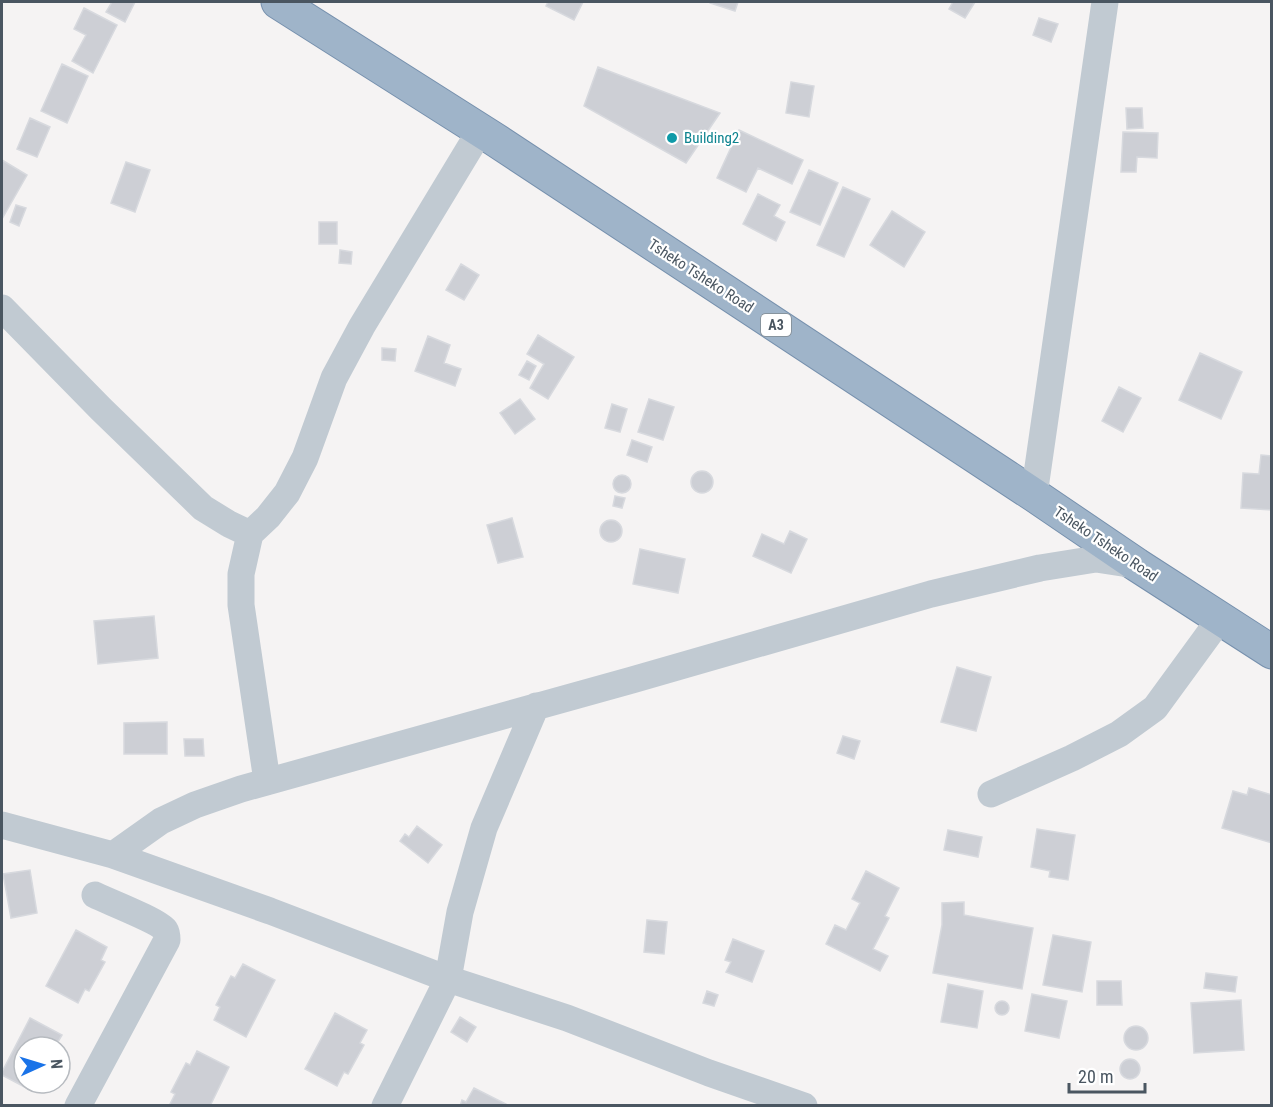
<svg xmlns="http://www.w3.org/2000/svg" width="1273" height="1107" viewBox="0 0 1273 1107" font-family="'Roboto Condensed',sans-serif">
  <rect width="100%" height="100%" fill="#f5f3f3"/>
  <!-- building -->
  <path fill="#cdcfd5" stroke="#d7d9de" stroke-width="1.5" d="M 112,2 L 135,2 L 125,22 L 106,12 Z
    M 548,2 L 583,2 L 574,20 L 546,6 Z
    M 710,2 L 738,2 L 735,11 L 710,3 Z
    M 953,2 L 975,2 L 965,18 L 949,9 Z
    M 84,8 L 117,25 L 93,73 L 72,61 L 86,35 L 74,29 Z
    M 1039,18 L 1058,24 L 1051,42 L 1033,35 Z
    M 62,64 L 88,76 L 67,123 L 41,111 Z
    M 598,67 L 720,113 L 686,163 L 584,106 Z
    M 791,82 L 814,86 L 809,117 L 786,113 Z
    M 1126,108 L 1142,108 L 1143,128 L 1127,129 Z
    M 30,118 L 50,127 L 37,157 L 17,149 Z
    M 739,130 L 803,160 L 792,184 L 758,168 L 746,192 L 717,178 Z
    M 1123,132 L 1158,133 L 1157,158 L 1137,157 L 1136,172 L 1121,172 Z
    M 2,160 L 27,175 L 2,219 Z
    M 126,162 L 150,170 L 135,212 L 111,203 Z
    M 809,170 L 838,183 L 820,225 L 790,212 Z
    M 843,187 L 870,199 L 844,257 L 817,245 Z
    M 758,194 L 780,205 L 774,216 L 785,222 L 776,241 L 743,224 Z
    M 16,205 L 26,208 L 19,226 L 10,222 Z
    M 892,211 L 925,232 L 904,267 L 870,245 Z
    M 319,222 L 337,222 L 337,244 L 319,244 Z
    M 340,250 L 352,252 L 351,264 L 339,263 Z
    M 461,264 L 479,275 L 464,300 L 446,290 Z
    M 538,335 L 574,357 L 548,399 L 530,388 L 544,364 L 527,354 Z
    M 428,336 L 450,345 L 444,363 L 461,369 L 455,386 L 415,371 Z
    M 382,348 L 396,349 L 395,361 L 382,360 Z
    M 1200,353 L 1242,372 L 1221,419 L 1179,400 Z
    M 527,361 L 536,366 L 529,380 L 519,375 Z
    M 1119,387 L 1141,398 L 1123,432 L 1102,421 Z
    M 520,399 L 535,419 L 515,434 L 500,413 Z
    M 649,399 L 674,407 L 663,440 L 638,432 Z
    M 612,404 L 627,409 L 620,432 L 605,428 Z
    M 632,440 L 652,447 L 647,462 L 627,455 Z
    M 1261,455 L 1272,456 L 1272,510 L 1241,508 L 1243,473 L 1259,474 Z
    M691 482a11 11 0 1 1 22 0a11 11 0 1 1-22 0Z
    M613 484a9 9 0 1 1 18 0a9 9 0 1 1-18 0Z
    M 615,496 L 625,498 L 622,508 L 613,506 Z
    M 512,518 L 523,557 L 498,563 L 487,525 Z
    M600 531a11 11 0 1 1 22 0a11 11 0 1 1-22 0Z
    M 790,531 L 807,539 L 791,573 L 753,556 L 762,534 L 784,544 Z
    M 640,549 L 685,559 L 678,593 L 633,584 Z
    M 154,616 L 158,658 L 98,664 L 94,621 Z
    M 957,667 L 991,677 L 976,731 L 941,722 Z
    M 167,722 L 167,754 L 124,754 L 124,723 Z
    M 843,736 L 860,741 L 854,759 L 837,753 Z
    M 184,739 L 203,739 L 204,756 L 185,756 Z
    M 1249,788 L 1272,795 L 1272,843 L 1222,828 L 1233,791 L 1247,795 Z
    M 417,826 L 442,845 L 428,863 L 400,841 L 405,834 L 409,837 Z
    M 1037,829 L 1075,835 L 1068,880 L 1049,877 L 1050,871 L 1031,867 Z
    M 948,830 L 982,837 L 978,857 L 944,850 Z
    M 30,870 L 37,913 L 11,918 L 3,874 Z
    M 866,871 L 899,888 L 885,916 L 889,918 L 873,949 L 888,956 L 880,971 L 826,944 L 835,925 L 846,930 L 860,903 L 852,899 Z
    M 964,902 L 964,915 L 1033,928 L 1022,989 L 933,973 L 942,925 L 942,903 Z
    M 647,920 L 667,922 L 664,954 L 644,952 Z
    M 76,930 L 107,947 L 101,960 L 105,962 L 89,991 L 85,989 L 78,1003 L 46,986 Z
    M 1053,935 L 1091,942 L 1082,992 L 1043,985 Z
    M 733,939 L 764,951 L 752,982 L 726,972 L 731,962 L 725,960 Z
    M 243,964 L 275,980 L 246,1037 L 214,1020 L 220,1007 L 216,1005 L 231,976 L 235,978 Z
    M 1206,973 L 1237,977 L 1235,992 L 1204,988 Z
    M 1097,981 L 1121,981 L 1122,1005 L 1097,1005 Z
    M 948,984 L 983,991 L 977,1028 L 941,1022 Z
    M 707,991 L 718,995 L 714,1006 L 703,1003 Z
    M 1032,994 L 1067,1001 L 1059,1038 L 1025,1031 Z
    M 1241,1000 L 1244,1050 L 1194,1053 L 1191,1003 Z
    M995 1008a7 7 0 1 1 14 0a7 7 0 1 1-14 0Z
    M 335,1013 L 367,1030 L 360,1043 L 364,1045 L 348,1074 L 344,1072 L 337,1086 L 305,1069 Z
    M 460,1017 L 476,1027 L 467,1042 L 451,1032 Z
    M 30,1018 L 62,1035 L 55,1047 L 24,1047 L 24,1083 L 36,1083 L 32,1091 L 2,1075 L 2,1072 Z
    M1124 1038a12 12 0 1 1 24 0a12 12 0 1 1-24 0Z
    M 197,1051 L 229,1067 L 210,1106 L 169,1106 L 175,1094 L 171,1092 L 186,1063 L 190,1065 Z
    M1120 1069a10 10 0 1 1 20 0a10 10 0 1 1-20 0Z
    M 474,1088 L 506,1104 L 505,1106 L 460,1106 L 462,1100 L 466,1102 Z"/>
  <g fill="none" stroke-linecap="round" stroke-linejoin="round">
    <defs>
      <path id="trunk" d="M 278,2 L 494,139 L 1034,495 L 1137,565 L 1272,652"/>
    </defs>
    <!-- trunk casing -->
    <use href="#trunk" stroke="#7690ad" stroke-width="35"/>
    <!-- minor -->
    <path stroke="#c1cad2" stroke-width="27" d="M 2,308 L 101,409 L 203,508 L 229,524 L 250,534
      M 1034,495 L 1105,2
      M 267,781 L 241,605 L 241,574 L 250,534 L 268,517 L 287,493 L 305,458 L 334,378 L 362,326 L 480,131
      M 991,794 L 1072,758 L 1119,734 L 1155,708 L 1220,619
      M 2,825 L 113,855 L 270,911 L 448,979 L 567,1018 L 709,1073 L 804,1106
      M 113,855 L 161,821 L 195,805 L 241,789 L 632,680 L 931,594 L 1040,568 L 1096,559 L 1135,565
      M 78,1106 L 167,940 C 167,936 167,933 165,930 C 159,921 107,901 95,895
      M 385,1106 L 448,979 L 460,912 L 484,828 L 536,706"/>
    <!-- trunk -->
    <use href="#trunk" stroke="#9fb4c9" stroke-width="33"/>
  </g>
  <!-- markers -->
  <circle fill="#0f9aa8" stroke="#fff" stroke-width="2" cx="672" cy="138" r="6"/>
  <g text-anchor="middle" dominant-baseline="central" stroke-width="4.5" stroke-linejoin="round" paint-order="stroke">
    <!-- shield labels -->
    <rect fill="#fff" stroke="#808990" stroke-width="1.5" x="761" y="314" width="30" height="22" rx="4.5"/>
    <g font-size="14" font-weight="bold" fill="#4a5661">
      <text x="776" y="325">A3</text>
    </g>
    <!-- culture labels -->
    <g font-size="15" fill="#0d838f" stroke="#fff" text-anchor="start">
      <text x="684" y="138">Building2</text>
    </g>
    <!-- street labels -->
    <g font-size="15" fill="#4a5661" stroke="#fff">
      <text transform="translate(701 276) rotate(33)">Tsheko Tsheko Road</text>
      <text transform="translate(1106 544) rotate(34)">Tsheko Tsheko Road</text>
    </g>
  </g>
  <!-- border -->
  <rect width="1273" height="1107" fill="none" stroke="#4a5661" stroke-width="6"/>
  <!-- north arrow -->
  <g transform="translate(42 1065) rotate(86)"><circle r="28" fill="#ffffff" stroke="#b7bbc0" stroke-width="1.5"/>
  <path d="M0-4.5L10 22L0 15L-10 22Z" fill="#1a73e8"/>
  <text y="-9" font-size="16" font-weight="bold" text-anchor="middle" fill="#4a5661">N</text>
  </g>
  <!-- scale -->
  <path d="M1069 1083v9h76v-9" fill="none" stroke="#4a5661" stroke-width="3"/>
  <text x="1078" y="1083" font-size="18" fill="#4a5661" stroke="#ffffff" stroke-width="4.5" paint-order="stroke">20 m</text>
</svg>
